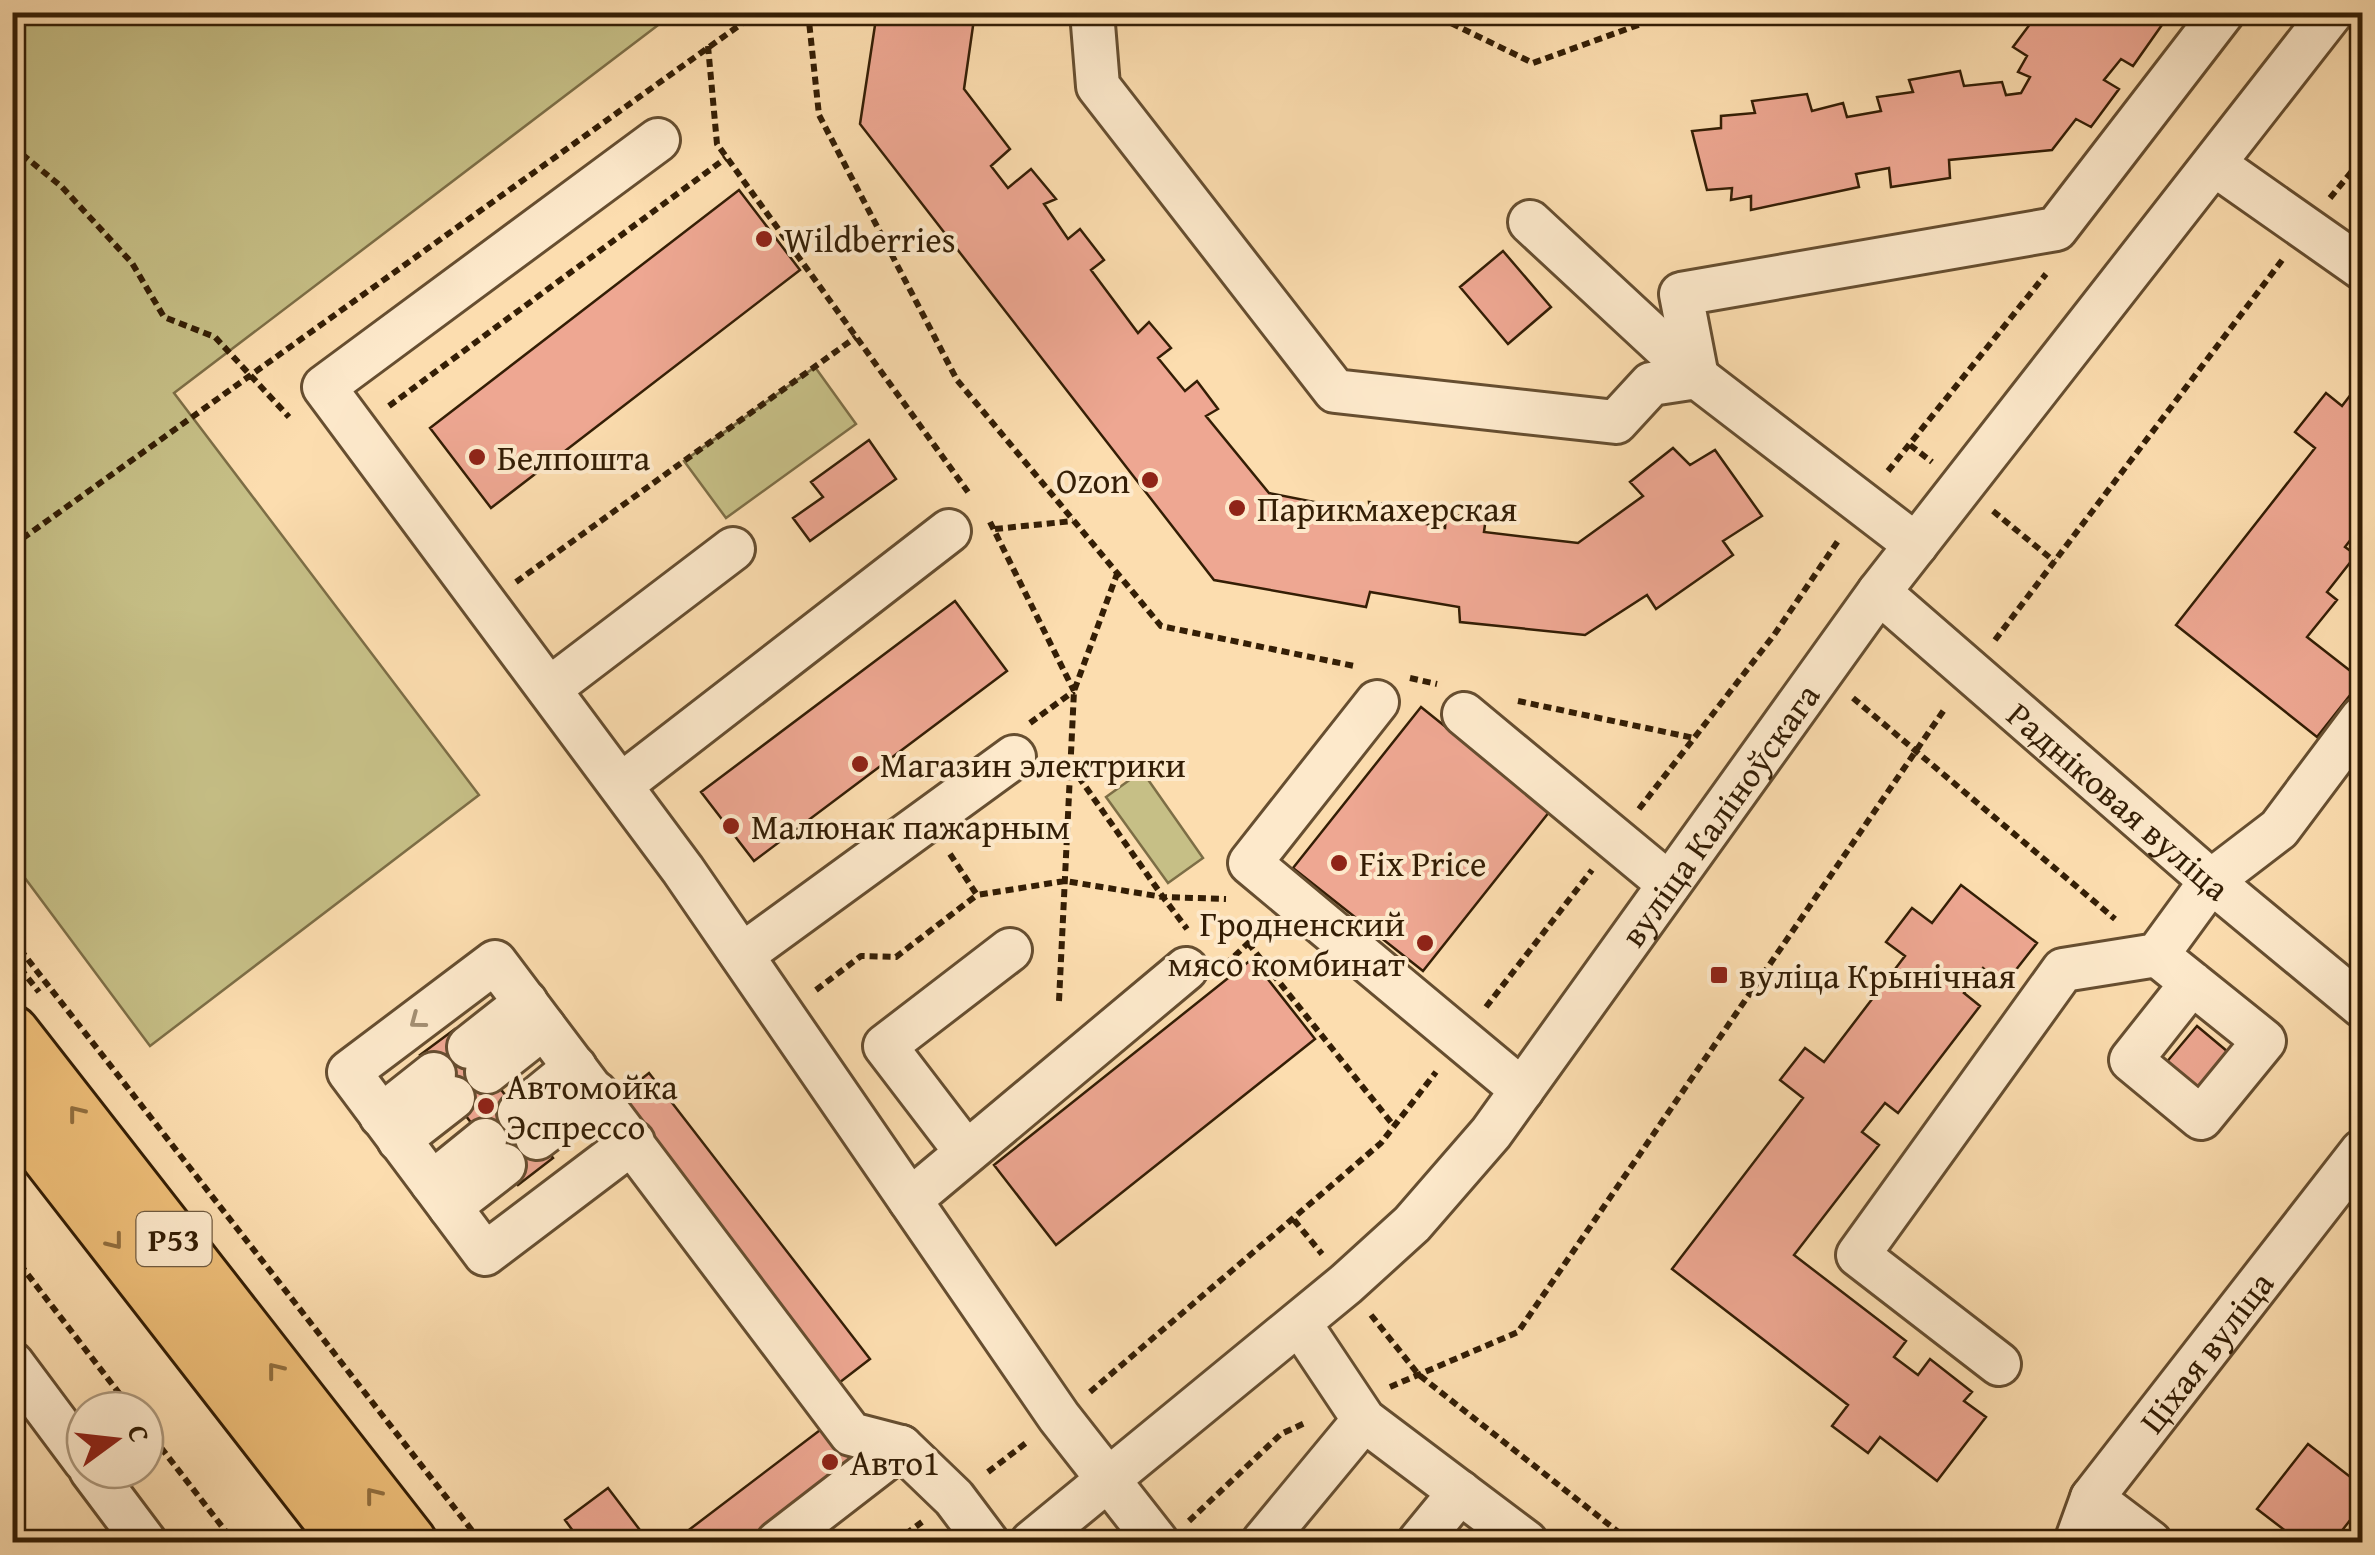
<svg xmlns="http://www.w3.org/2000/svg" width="2375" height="1555" viewBox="0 0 2375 1555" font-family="'Gentium Book Plus',serif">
  <rect width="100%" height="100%" fill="#fcddaf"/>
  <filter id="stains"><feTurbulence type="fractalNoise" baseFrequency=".002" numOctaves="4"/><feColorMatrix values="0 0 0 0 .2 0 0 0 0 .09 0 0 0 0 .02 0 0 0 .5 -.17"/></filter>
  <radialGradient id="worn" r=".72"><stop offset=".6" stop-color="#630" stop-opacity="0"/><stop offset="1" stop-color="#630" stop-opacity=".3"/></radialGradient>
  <!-- green -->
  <path fill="#c6bf86" stroke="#7d6e46" stroke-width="2.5" d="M 13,12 L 674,13 L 174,393 L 479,795 L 150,1046 L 13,862 Z
    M 815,367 L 856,424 L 726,518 L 684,461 Z
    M 1142,771 L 1203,858 L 1168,883 L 1106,797 Z"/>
  <!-- building -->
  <path fill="#eea792" stroke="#341e05" stroke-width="2.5" d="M 877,12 L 975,12 L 964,89 L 1010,149 L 991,166 L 1008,188 L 1031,169 L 1056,199 L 1044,204 L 1068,239 L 1080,229 L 1104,260 L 1091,270 L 1138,333 L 1149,322 L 1171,348 L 1158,358 L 1185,391 L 1197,381 L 1218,409 L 1206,416 L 1269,493 L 1370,513 L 1369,502 L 1407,507 L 1407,520 L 1445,528 L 1446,515 L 1486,517 L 1484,532 L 1578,543 L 1643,496 L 1630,482 L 1673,448 L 1690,465 L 1715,450 L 1762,516 L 1723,541 L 1733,555 L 1656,609 L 1647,595 L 1585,635 L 1460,622 L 1459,607 L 1370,592 L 1366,607 L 1214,580 L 860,124 Z
    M 2039,12 L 2155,12 L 2164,22 L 2133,66 L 2121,59 L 2104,80 L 2119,89 L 2091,127 L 2076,119 L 2052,150 L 1949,160 L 1950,178 L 1891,187 L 1889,168 L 1856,174 L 1859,187 L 1751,210 L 1751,196 L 1731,200 L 1732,188 L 1707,190 L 1692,131 L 1721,128 L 1721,116 L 1755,113 L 1752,101 L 1807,94 L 1812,111 L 1843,103 L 1847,117 L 1881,111 L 1877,97 L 1913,92 L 1909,80 L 1960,71 L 1964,86 L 2002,82 L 2006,95 L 2021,93 L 2030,77 L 2018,72 L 2027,56 L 2013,47 Z
    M 739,190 L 800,270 L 491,508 L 430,428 Z
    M 1503,251 L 1551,307 L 1508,344 L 1460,287 Z
    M 2362,380 L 2362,525 L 2345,547 L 2356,555 L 2327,592 L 2337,600 L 2307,637 L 2362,680 L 2317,737 L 2176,625 L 2315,448 L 2295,432 L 2326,393 L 2342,406 Z
    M 869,440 L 896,479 L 810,541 L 793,518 L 823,497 L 811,482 Z
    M 955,601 L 1007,671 L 754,861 L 701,792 Z
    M 1421,707 L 1550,811 L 1423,971 L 1293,868 Z
    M 1961,885 L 2037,943 L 2004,985 L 1983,968 L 1964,993 L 1980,1006 L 1898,1113 L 1885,1103 L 1862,1132 L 1879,1145 L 1794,1255 L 1906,1341 L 1894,1357 L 1918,1375 L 1930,1359 L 1972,1392 L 1964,1401 L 1986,1417 L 1937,1481 L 1880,1437 L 1868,1453 L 1832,1426 L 1848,1405 L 1672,1269 L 1803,1098 L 1780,1080 L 1805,1048 L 1824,1062 L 1905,956 L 1886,942 L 1912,908 L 1932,923 Z
    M 1252,959 L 1315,1039 L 1056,1245 L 994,1165 Z
    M 2197,1026 L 2234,1057 L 2202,1095 L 2165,1064 Z
    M 455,1029 L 553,1158 L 518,1185 L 420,1055 Z
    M 649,1073 L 870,1359 L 835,1386 L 615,1100 Z
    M 832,1421 L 864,1463 L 759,1542 L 673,1542 Z
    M 2308,1444 L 2362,1486 L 2362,1505 L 2333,1542 L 2300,1542 L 2257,1509 Z
    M 608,1488 L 649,1542 L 581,1542 L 565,1520 Z"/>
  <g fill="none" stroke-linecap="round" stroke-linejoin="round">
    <defs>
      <g id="minor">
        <path d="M 1092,12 L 1098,86 L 1335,391 L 1616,422 L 1651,384 L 1697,377 L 1916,545"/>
        <path d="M 658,140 L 324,387 L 683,870 L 1059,1417 L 1157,1542"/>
        <path d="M 2214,164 L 2362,268"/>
        <path d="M 1530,222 L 1697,377"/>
        <path d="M 1697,377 L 1681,294 L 2056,229 L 2223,12"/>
        <path id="s1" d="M 1879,592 L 2211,881 L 2362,1006"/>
        <path d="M 549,689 L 733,549"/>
        <path d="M 1377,702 L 1250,863 L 1522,1090"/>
        <path d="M 1464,714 L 1669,884"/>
        <path d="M 621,785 L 949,531"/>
        <path d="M 742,955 L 1014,757"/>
        <path d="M 2157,955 L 2264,1041 L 2201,1118 L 2131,1060 L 2192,983"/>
        <path d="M 469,1047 L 526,1002"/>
        <path d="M 487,1072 L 544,1027"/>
        <path d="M 519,1113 L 575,1067"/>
        <path d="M 381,1116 L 434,1074"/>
        <path d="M 537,1138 L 596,1093"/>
        <path d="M 399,1140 L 453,1098"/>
        <path d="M 633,1142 L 485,1254 L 349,1072 L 495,962 L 851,1434 L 901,1447"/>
        <path d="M 966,1152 L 885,1046 L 1010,950"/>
        <path d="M 432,1183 L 485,1140"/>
        <path d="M 910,1200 L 1186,969"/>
        <path d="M 450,1207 L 504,1165"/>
        <path d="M 1300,1324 L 1364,1420 L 1526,1542"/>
        <path d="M 12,1363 L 85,1461"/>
        <path d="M 1999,1364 L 1858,1255 L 2063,970 L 2157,955 L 2211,881 L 2279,829 L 2362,718"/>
        <path d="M 91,1470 L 145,1542"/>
        <path d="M 778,1542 L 901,1447 L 954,1498 L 987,1542"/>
        <path id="s2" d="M 1032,1542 L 1346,1284 L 1412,1224 L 1491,1133 L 1879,592 L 2332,12"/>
        <path d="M 1263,1542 L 1364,1420"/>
        <path d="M 1419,1542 L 1460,1492"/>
        <path d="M 2076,1542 L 2092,1498"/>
        <path id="s3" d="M 2150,1542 L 2092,1498 L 2362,1151"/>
      </g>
      <path id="major" d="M 12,1032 L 410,1542
        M 12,1110 L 348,1542"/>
    </defs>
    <!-- minor casing -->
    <use href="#minor" stroke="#664e30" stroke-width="48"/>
    <!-- major casing -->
    <use href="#major" stroke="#341e05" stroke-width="58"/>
    <!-- path -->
    <path stroke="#341e05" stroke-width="6" stroke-dasharray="8 5" stroke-linecap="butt" d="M 808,12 L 819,115 L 957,380 L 1074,521 L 1161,626 L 1354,666
      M 1428,12 L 1533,63 L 1674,12
      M 708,46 L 717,144 L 968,492
      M 12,146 L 62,187 L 132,263 L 164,317 L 215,337 L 289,417
      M 2330,198 L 2362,159
      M 389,406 L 726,158
      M 1910,445 L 1932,462
      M 1888,471 L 2046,274
      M 1993,511 L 2054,561
      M 990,522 L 1074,691
      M 995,529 L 1073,521
      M 12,546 L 758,12
      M 516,582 L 856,337
      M 1995,640 L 2283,259
      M 1410,678 L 1437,684
      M 1853,698 L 2115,919
      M 1518,701 L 1694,738
      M 1030,723 L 1074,691
      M 1071,766 L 1163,897 L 1226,899
      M 1639,809 L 1774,635 L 1840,538
      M 950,854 L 977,895 L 1065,881 L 1163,897 L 1187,929
      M 12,939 L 481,1542
      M 1248,943 L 1394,1126
      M 12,958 L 39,992
      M 1225,965 L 1263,929
      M 816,990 L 861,956 L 896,957 L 977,895
      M 1059,1001 L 1074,691 L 1117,574
      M 1486,1007 L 1592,870
      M 1294,1220 L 1322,1254
      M 12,1254 L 132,1410
      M 1371,1315 L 1419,1375 L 1631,1542
      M 1390,1387 L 1518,1332 L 1946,707
      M 1090,1392 L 1381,1143 L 1436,1072
      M 145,1427 L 234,1542
      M 988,1472 L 1026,1443
      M 1189,1521 L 1281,1434 L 1305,1423
      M 458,1532 L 467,1542
      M 895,1542 L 922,1522"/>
    <!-- minor -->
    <use href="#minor" stroke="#fde9cb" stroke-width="42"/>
    <!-- major -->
    <use href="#major" stroke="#eebe78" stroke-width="52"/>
  </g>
  <!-- one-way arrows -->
  <defs><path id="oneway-chevron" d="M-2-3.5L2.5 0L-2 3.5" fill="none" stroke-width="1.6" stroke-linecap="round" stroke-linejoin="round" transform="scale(2.5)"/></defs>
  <use stroke="#a38e72" href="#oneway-chevron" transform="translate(417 1021) rotate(143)"/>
  <g stroke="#916e3e">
    <use href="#oneway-chevron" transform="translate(76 1113) rotate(-128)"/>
    <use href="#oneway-chevron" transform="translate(115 1242) rotate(52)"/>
    <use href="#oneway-chevron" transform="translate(275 1370) rotate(-128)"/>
    <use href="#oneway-chevron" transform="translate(373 1495) rotate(-128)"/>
  </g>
  <!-- markers -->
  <g fill="#8f2418" stroke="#fde9cb" stroke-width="4">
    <circle cx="764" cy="239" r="10"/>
    <circle cx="477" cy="457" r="10"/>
    <circle cx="1150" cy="480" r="10"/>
    <circle cx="1237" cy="508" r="10"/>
    <circle cx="860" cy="764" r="10"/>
    <circle cx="731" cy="826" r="10"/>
    <circle cx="1339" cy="863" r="10"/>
    <circle cx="1425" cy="943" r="10"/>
    <rect x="1709" y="965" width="20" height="20" rx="5"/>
    <circle cx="486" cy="1106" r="10"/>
    <circle cx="830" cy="1462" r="10"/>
  </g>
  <g text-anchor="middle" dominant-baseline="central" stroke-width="8" stroke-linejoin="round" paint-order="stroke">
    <!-- shield labels -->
    <rect fill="#fde9cb" stroke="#705b40" stroke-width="2.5" x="136.5" y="1212" width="75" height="54" rx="8"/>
    <g font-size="32" font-weight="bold" fill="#341e05">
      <text x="174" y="1239">Р53</text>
    </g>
    <!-- poi labels -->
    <g font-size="35" fill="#341e05" stroke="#fde9cb" text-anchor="start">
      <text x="784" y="239">Wildberries</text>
      <text x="497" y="457">Белпошта</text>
      <text x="1130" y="480" text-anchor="end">Ozon</text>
      <text x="1257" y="508">Парикмахерская</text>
      <text x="880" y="764">Магазин электрики</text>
      <text x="751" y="826">Малюнак пажарным</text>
      <text x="1359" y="863">Fix Price</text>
      <text x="1405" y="923" text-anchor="end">Гродненский<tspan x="1405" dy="40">мясо комбинат</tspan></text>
      <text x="1739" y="975">вуліца Крынічная</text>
      <text x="506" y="1086">Автомойка<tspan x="506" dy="40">Эспрессо</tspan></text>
      <text x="850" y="1462">Авто1</text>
    </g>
    <!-- street labels -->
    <g font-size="35" fill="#341e05" stroke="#fde9cb">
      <text stroke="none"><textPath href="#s1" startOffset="318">Радніковая вуліца</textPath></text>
      <text stroke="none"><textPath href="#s2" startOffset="1008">вуліца Каліноўскага</textPath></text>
      <text stroke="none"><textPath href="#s3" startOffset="258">Ціхая вуліца</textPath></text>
    </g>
  </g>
  <!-- margin -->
  <rect width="2375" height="1555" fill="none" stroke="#fcddaf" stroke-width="50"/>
  <rect x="15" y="15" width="2345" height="1525" fill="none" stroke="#341e05" stroke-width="5"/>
  <rect x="25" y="25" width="2325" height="1505" fill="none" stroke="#341e05" stroke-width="2.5"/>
  <!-- north arrow -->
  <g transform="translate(115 1440) rotate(75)"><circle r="48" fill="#fde9cb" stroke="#ad987c" stroke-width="2.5"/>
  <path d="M0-8L18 38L0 25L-18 38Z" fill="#8f2418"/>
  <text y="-15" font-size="28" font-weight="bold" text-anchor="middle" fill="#341e05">С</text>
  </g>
  <rect width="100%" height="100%" filter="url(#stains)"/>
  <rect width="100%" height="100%" fill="url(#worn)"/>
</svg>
